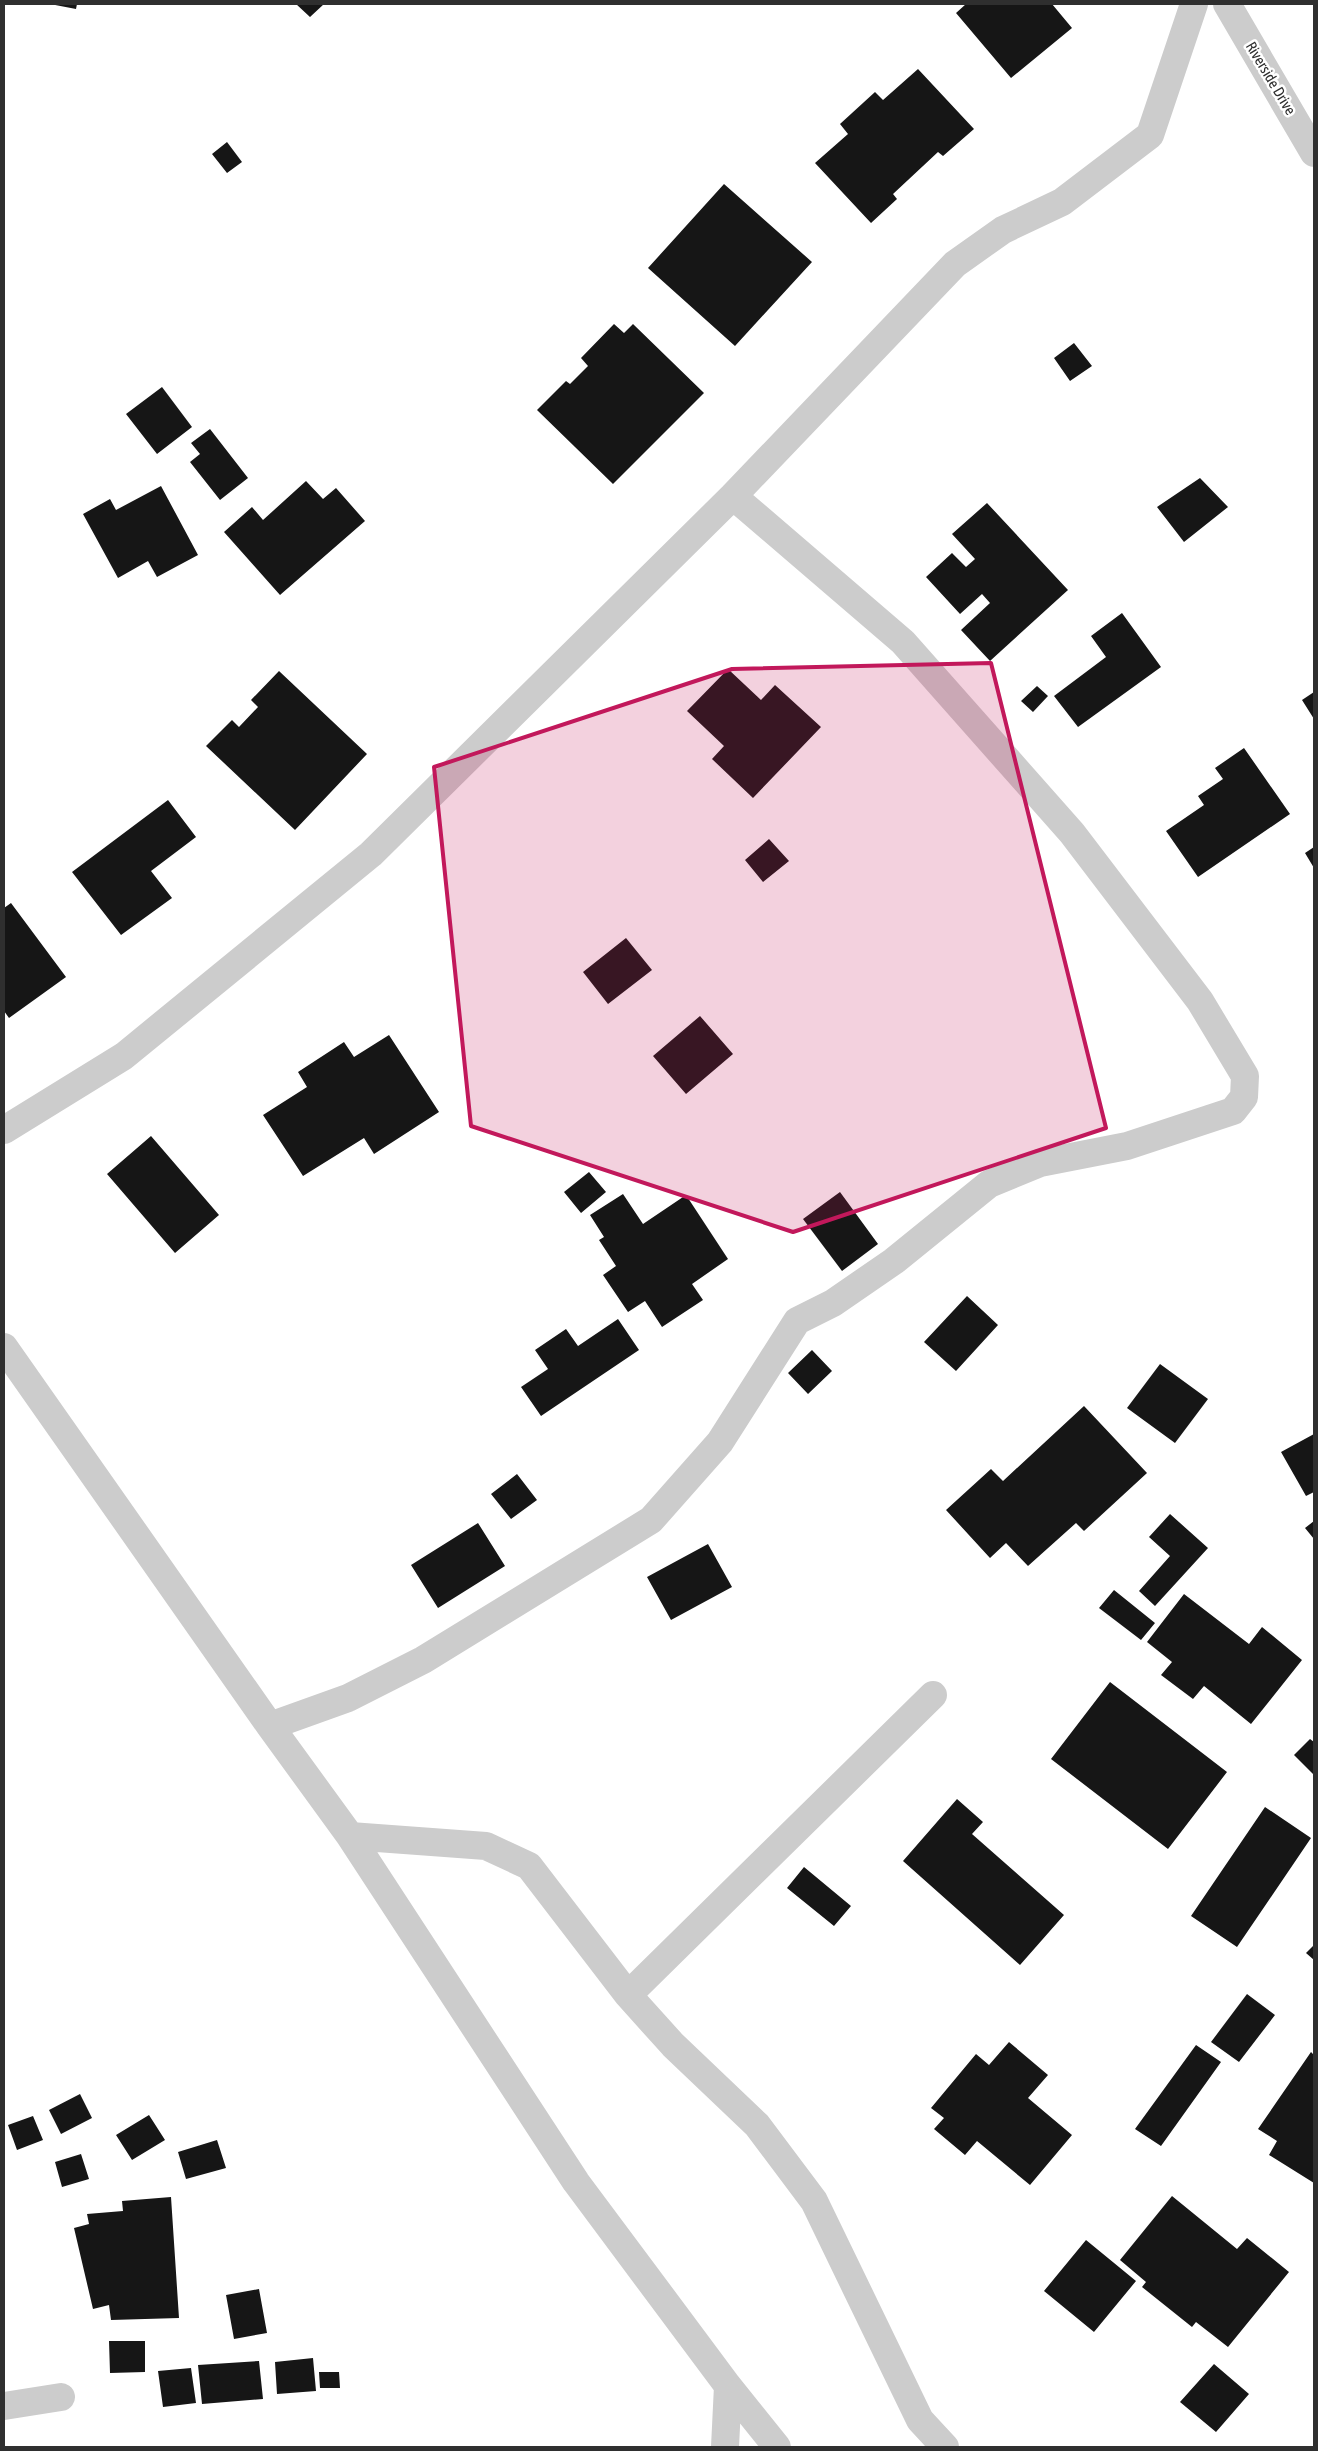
<svg xmlns="http://www.w3.org/2000/svg" width="1318" height="2451" viewBox="0 0 1318 2451" font-family="'Asap Condensed',sans-serif">
  <rect width="100%" height="100%" fill="#fff"/>
  <!-- building -->
  <path fill="#161616" d="M 50,4 L 77,4 L 76,9 Z
    M 296,4 L 324,4 L 310,17 Z
    M 966,4 L 1052,4 L 1072,28 L 1011,78 L 956,13 Z
    M 918,69 L 974,129 L 943,156 L 938,152 L 893,194 L 897,199 L 871,223 L 815,163 L 848,134 L 840,124 L 875,92 L 883,100 Z
    M 227,142 L 242,162 L 227,173 L 212,154 Z
    M 724,184 L 812,262 L 735,346 L 648,268 Z
    M 614,324 L 624,333 L 633,324 L 704,393 L 613,484 L 537,410 L 566,381 L 570,384 L 588,366 L 581,358 Z
    M 1074,343 L 1092,366 L 1070,381 L 1054,358 Z
    M 162,387 L 192,427 L 157,454 L 126,414 Z
    M 210,429 L 248,478 L 220,500 L 190,462 L 200,454 L 191,443 Z
    M 1200,478 L 1228,507 L 1184,542 L 1157,507 Z
    M 306,481 L 323,499 L 336,488 L 365,521 L 280,595 L 224,532 L 252,507 L 263,520 Z
    M 161,486 L 198,555 L 157,577 L 148,561 L 118,578 L 83,514 L 110,499 L 116,510 Z
    M 987,503 L 1068,590 L 990,661 L 961,630 L 990,603 L 982,594 L 960,614 L 926,577 L 952,553 L 966,567 L 975,559 L 952,534 Z
    M 1122,613 L 1161,667 L 1078,727 L 1054,696 L 1106,657 L 1091,636 Z
    M 728,669 L 761,700 L 775,685 L 821,727 L 753,798 L 712,759 L 724,746 L 687,711 Z
    M 279,671 L 367,754 L 295,830 L 206,746 L 232,720 L 239,727 L 258,707 L 251,700 Z
    M 1037,686 L 1048,696 L 1033,712 L 1021,701 Z
    M 1314,692 L 1314,719 L 1302,700 Z
    M 1244,748 L 1290,814 L 1198,877 L 1166,831 L 1204,805 L 1198,796 L 1223,779 L 1215,768 Z
    M 168,800 L 196,837 L 151,871 L 172,898 L 121,935 L 72,872 Z
    M 769,839 L 789,861 L 763,882 L 745,860 Z
    M 1314,847 L 1314,868 L 1305,853 Z
    M 11,903 L 66,977 L 9,1018 L 4,1011 L 4,908 Z
    M 626,938 L 652,970 L 608,1004 L 583,972 Z
    M 700,1016 L 733,1054 L 686,1094 L 653,1056 Z
    M 389,1035 L 439,1112 L 374,1154 L 364,1138 L 303,1176 L 263,1115 L 307,1087 L 298,1072 L 344,1042 L 354,1057 Z
    M 151,1136 L 219,1215 L 175,1253 L 107,1174 Z
    M 589,1172 L 606,1192 L 581,1213 L 564,1192 Z
    M 840,1192 L 878,1244 L 842,1271 L 803,1219 Z
    M 623,1194 L 643,1224 L 686,1195 L 728,1259 L 692,1284 L 703,1300 L 662,1327 L 645,1301 L 628,1312 L 603,1275 L 616,1266 L 599,1240 L 604,1237 L 590,1215 Z
    M 967,1296 L 998,1325 L 956,1371 L 924,1342 Z
    M 618,1319 L 639,1350 L 541,1416 L 521,1387 L 548,1369 L 535,1350 L 566,1329 L 578,1346 Z
    M 812,1350 L 832,1371 L 808,1394 L 788,1373 Z
    M 1160,1364 L 1208,1399 L 1175,1443 L 1127,1408 Z
    M 1084,1406 L 1147,1473 L 1084,1531 L 1076,1523 L 1028,1566 L 1006,1543 L 990,1558 L 946,1510 L 991,1469 L 1003,1481 Z
    M 1314,1434 L 1314,1492 L 1306,1496 L 1281,1452 Z
    M 517,1474 L 537,1500 L 511,1519 L 491,1494 Z
    M 1170,1514 L 1208,1548 L 1155,1606 L 1139,1591 L 1170,1556 L 1149,1537 Z
    M 1314,1521 L 1314,1539 L 1305,1528 Z
    M 478,1523 L 505,1566 L 438,1608 L 411,1565 Z
    M 708,1544 L 732,1587 L 671,1620 L 647,1577 Z
    M 1114,1590 L 1155,1623 L 1141,1640 L 1099,1608 Z
    M 1184,1594 L 1249,1644 L 1262,1627 L 1302,1660 L 1251,1724 L 1204,1686 L 1193,1699 L 1161,1675 L 1172,1662 L 1147,1642 Z
    M 1110,1682 L 1227,1772 L 1168,1849 L 1051,1759 Z
    M 1310,1739 L 1314,1742 L 1314,1775 L 1294,1755 Z
    M 957,1799 L 983,1822 L 972,1834 L 1064,1915 L 1020,1965 L 903,1861 Z
    M 1265,1807 L 1311,1838 L 1237,1947 L 1191,1916 Z
    M 804,1867 L 851,1906 L 834,1926 L 787,1888 Z
    M 1314,1945 L 1314,1960 L 1306,1953 Z
    M 1247,1994 L 1275,2015 L 1239,2062 L 1211,2042 Z
    M 1009,2042 L 1048,2075 L 1028,2098 L 1072,2135 L 1030,2185 L 977,2141 L 965,2155 L 934,2129 L 944,2118 L 931,2108 L 976,2054 L 989,2065 Z
    M 1196,2045 L 1221,2062 L 1161,2146 L 1135,2129 Z
    M 1311,2052 L 1314,2055 L 1314,2183 L 1269,2155 L 1277,2141 L 1258,2129 Z
    M 80,2094 L 92,2118 L 61,2134 L 49,2110 Z
    M 149,2115 L 165,2140 L 132,2160 L 116,2135 Z
    M 33,2116 L 43,2140 L 17,2150 L 8,2125 Z
    M 217,2140 L 226,2168 L 186,2179 L 178,2152 Z
    M 81,2154 L 89,2179 L 62,2187 L 55,2162 Z
    M 1172,2196 L 1237,2249 L 1247,2238 L 1289,2272 L 1228,2347 L 1196,2322 L 1192,2327 L 1142,2287 L 1146,2282 L 1120,2260 Z
    M 171,2197 L 179,2318 L 111,2320 L 109,2305 L 93,2309 L 74,2228 L 89,2224 L 87,2214 L 123,2211 L 122,2201 Z
    M 1086,2240 L 1136,2281 L 1094,2332 L 1044,2291 Z
    M 259,2289 L 267,2333 L 234,2339 L 226,2295 Z
    M 109,2341 L 145,2341 L 145,2372 L 110,2373 Z
    M 313,2358 L 316,2391 L 277,2394 L 275,2362 Z
    M 259,2361 L 263,2399 L 202,2404 L 198,2365 Z
    M 1214,2364 L 1249,2394 L 1216,2432 L 1180,2402 Z
    M 191,2368 L 196,2403 L 163,2407 L 158,2371 Z
    M 319,2372 L 339,2372 L 340,2388 L 320,2388 Z"/>
  <g fill="none" stroke-linecap="round" stroke-linejoin="round">
    <!-- street -->
    <path stroke="#ccc" stroke-width="28" d="M 1227,4 L 1314,153
      M 4,1130 L 124,1056 L 371,854 L 733,496 L 955,264 L 1003,230 L 1062,202 L 1150,135 L 1194,4
      M 4,1347 L 270,1726 L 350,1836 L 576,2182 L 728,2386 L 777,2447
      M 933,1695 L 628,1995 L 673,2045 L 757,2125 L 814,2201 L 920,2420 L 945,2447
      M 270,1726 L 348,1698 L 423,1660 L 651,1520 L 720,1442 L 797,1321 L 833,1303 L 894,1261 L 989,1184 L 1040,1163 L 1127,1146 L 1233,1111 L 1244,1097 L 1245,1076 L 1200,1001 L 1072,833 L 903,642 L 733,496
      M 350,1836 L 486,1846 L 529,1866 L 628,1995
      M 4,2406 L 61,2397
      M 725,2447 L 728,2386"/>
  </g>
  <!-- marked area -->
  <path fill="#c2185b" fill-opacity="0.2" stroke="#c2185b" stroke-width="4" stroke-linejoin="round" d="M 991,663 L 1106,1128 L 793,1232 L 471,1126 L 434,767 L 732,669 Z"/>
  <g text-anchor="middle" dominant-baseline="central" stroke-width="5" stroke-linejoin="round" paint-order="stroke">
    <!-- street labels -->
    <g font-size="15" fill="#2f2f2f" stroke="#fff">
      <text transform="translate(1271 78) rotate(59)">Riverside Drive</text>
    </g>
  </g>
  <!-- border -->
  <rect width="1318" height="2451" fill="none" stroke="#2f2f2f" stroke-width="10"/>
</svg>
